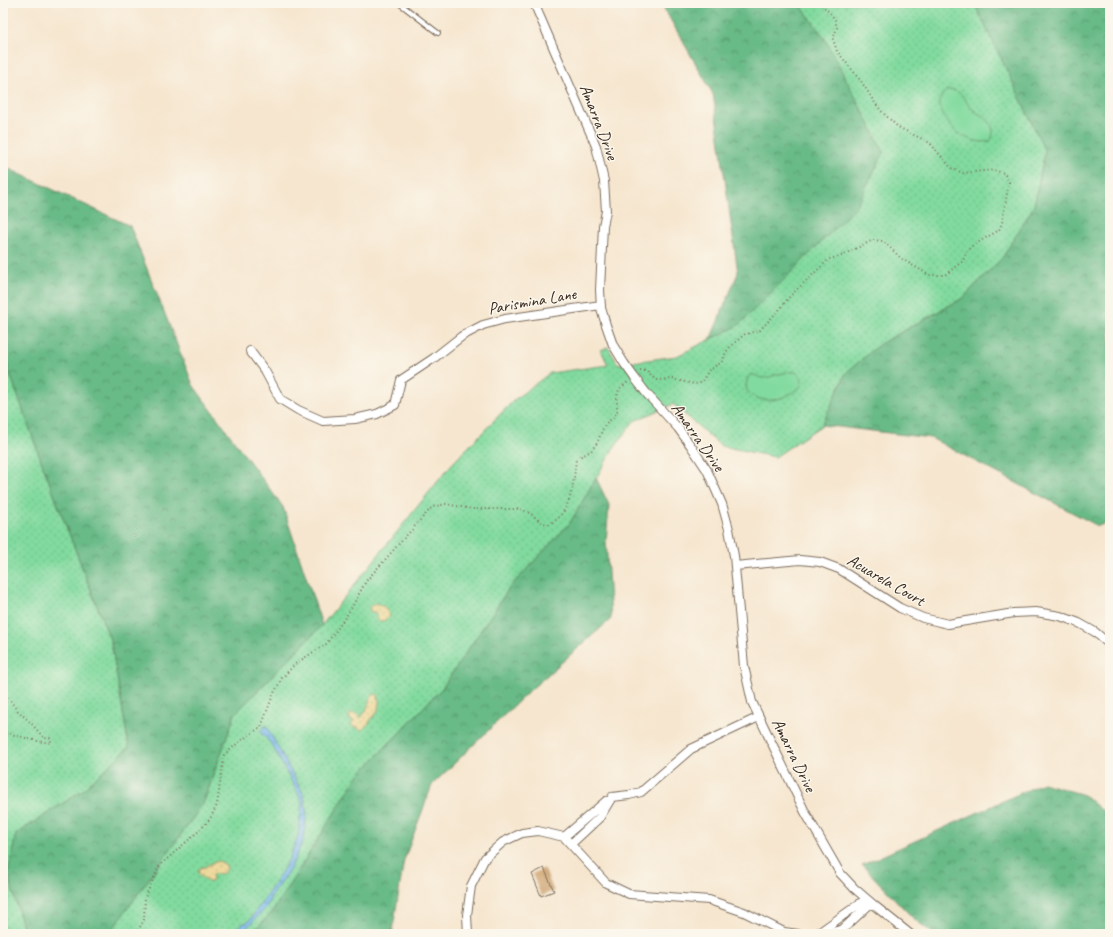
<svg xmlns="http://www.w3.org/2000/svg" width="1113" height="937" viewBox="0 0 1113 937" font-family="Caveat,sans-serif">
  <defs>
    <pattern id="green-dots" width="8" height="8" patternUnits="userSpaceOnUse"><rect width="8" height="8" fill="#81da9f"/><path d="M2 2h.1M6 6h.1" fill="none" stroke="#70bb88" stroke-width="1.8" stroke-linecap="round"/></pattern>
    <pattern id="forest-crowns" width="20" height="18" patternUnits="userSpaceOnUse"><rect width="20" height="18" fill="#68ba86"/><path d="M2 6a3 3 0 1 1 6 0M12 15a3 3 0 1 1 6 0" fill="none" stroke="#57976d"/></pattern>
    <pattern id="sand-dots" width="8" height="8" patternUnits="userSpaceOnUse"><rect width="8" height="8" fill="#eeda9e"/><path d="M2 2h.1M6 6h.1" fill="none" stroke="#cdbb88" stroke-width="1.8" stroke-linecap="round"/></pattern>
    <pattern id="water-waves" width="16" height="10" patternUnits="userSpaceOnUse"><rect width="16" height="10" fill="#75b9eb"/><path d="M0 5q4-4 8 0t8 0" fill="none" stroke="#6197be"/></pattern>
  </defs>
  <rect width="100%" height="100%" fill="#fbf7ec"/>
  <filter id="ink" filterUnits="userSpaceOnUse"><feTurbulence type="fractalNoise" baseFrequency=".025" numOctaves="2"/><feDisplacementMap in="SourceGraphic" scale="8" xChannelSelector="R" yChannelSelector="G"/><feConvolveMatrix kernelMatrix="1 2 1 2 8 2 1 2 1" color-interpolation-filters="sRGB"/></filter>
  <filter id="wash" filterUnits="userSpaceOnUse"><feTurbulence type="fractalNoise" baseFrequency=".012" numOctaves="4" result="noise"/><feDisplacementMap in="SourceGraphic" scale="16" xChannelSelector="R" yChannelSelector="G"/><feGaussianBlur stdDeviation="0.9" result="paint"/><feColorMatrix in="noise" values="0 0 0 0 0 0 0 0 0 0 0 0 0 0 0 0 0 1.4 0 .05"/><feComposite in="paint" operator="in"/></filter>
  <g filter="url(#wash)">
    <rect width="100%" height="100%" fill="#f6e6cf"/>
    <!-- green -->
    <path fill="url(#green-dots)" stroke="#5e825e" d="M 799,3 L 1110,3 L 1045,152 L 1034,206 L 1003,257 L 963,298 L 880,344 L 846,373 L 822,425 L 775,457 L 721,446 L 673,404 L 634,421 L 613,449 L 570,523 L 510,587 L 443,687 L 357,777 L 273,911 L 251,934 L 109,934 L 203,804 L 235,714 L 322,625 L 451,465 L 514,400 L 550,373 L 608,365 L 601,350 L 608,347 L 618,364 L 677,356 L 739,325 L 825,39 Z
      M 3,284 L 6,363 L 46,474 L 111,642 L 129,747 L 83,790 L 16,834 L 8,874 L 25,934 L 3,934 Z"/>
    <!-- forest -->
    <path fill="url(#forest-crowns)" stroke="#527252" d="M 661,3 L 799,3 L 825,39 L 884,152 L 856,207 L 739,325 L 710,340 L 738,273 L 713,94 Z
      M 974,3 L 1110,3 L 1110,522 L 1098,526 L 931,438 L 822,425 L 846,373 L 880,344 L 963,298 L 1003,257 L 1034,206 L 1045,151 L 1014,85 Z
      M 3,166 L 130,226 L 193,385 L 283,507 L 322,625 L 235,714 L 203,804 L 109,934 L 25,934 L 8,874 L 16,834 L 83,790 L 129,747 L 111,642 L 46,474 L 6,363 L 3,284 Z
      M 596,478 L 609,505 L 606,541 L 611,619 L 528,692 L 432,785 L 404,860 L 392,934 L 251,934 L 273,911 L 357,777 L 443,687 L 510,587 L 570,523 Z
      M 1043,783 L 1084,795 L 1100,809 L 1110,814 L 1110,934 L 934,934 L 914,919 L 862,865 Z"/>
    <!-- sand -->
    <path fill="url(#sand-dots)" stroke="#94825e" d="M 376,603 C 378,605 382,605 384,607 C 386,609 389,614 390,616 C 386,621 380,623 376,618 L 378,614 L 375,612 L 371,612 L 369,608 L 372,605 Z
      M 375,694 L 378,695 C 380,704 379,713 371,719 L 369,723 L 362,730 L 361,730 L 358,728 L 353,727 L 351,724 L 354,721 L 349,719 L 350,714 C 354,712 357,714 360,717 L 362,717 C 363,713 366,712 367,708 C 369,703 370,697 375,694 Z
      M 219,861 L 226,865 L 227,868 C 224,876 219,873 213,874 L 212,876 L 213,879 L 212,882 L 208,882 C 205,878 200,877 198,871 L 200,868 L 205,867 L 210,864 Z"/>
    <!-- pitch -->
    <path fill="#81da9f" stroke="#5e825e" d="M 948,90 C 962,90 963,98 971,108 C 975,112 980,114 984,117 C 992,122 996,133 990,141 C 980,144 966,139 957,132 C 946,123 930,100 948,90 Z
      M 788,372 C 789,372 793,372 795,372 C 801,374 804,382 800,387 C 797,390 793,392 790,394 C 780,399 771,402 760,399 C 755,397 749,395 747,390 C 746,388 746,384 747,381 C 750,368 757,379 764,378 C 769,378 774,375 779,374 C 782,373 785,373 788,372 Z"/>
    <!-- water -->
    <path fill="url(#water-waves)" stroke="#587284" d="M 266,725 L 304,795 L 307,812 L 304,839 L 290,869 L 273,893 L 266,908 L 248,927 L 239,934 L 226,934 L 250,920 L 275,883 L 289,859 L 298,836 L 302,801 L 272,745 L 260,731 Z"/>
    <g id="blocks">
      <!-- building -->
      <path fill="#cda26e" d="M 544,868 L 554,891 L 541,896 L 532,874 Z"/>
    </g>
  </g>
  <g filter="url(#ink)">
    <use href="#blocks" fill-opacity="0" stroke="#7c6c5c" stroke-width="1"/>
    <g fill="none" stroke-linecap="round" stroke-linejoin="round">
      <defs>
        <path id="lane" d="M 399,3 L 438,33"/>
        <path id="street" d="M 534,3 L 596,146 L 604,181 L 606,211 L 603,226 L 600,290 L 601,308 L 606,325 L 613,345 L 624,363 L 634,377 L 647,394 L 678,428 L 691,446 L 707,470 L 722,504 L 729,529 L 734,556 L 744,666 L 752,702 L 805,812 L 825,847 L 840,873 L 854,888 L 875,906 L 910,934
          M 250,351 L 265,371 L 280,399 L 298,410 L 323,421 L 355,419 L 377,414 L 395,405 L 401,380 L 434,358 L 462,336 L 483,325 L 505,319 L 601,305
          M 735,566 L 800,560 L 820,562 L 839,569 L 900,608 L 923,618 L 948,624 L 1014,613 L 1036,612 L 1060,616 L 1079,623 L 1095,632 L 1110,645
          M 612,797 L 629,795 L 641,792 L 691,749 L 759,717
          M 564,837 L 606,801
          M 571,844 L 600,817 L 612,797
          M 468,934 L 467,915 L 471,886 L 485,858 L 503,842 L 522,833 L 538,831 L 564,837 L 606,883 L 629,894 L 709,900 L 744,912 L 784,932 L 798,934
          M 817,934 L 866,899
          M 827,934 L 843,929 L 871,903"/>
      </defs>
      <!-- lane casing -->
      <use href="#lane" stroke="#7c6c5c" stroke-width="6"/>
      <!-- street casing -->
      <use href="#street" stroke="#7c6c5c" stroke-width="10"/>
      <!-- path -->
      <path stroke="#7c6c5c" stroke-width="2" stroke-dasharray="1 3" stroke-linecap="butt" d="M 640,371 L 647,371 L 651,376 L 656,380 L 672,379 L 694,384 L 701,383 L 709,370 L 722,362 L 726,352 L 731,346 L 745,334 L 760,330 L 780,309 L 790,296 L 829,259 L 841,256 L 873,240 L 883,241 L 902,259 L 929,275 L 945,275 L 963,261 L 966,252 L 972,246 L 999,230 L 1002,223 L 1009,182 L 1004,173 L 993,170 L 963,173 L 951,168 L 930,143 L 898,127 L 883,113 L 875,103 L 861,81 L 837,51 L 833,39 L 837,28 L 835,20 L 831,14 L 820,3
        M 3,691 L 17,710 L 31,723 L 44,738 L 51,738 L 51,743 L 37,741 L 3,732
        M 3,931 L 4,934
        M 136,934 L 144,920 L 145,897 L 160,865 L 200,830 L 210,819 L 217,805 L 224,755 L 239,742 L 261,727 L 273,695 L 282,678 L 295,664 L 326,644 L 338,628 L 352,607 L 366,581 L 432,507 L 446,504 L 472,509 L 520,509 L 530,513 L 542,523 L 549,524 C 552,522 557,520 559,517 C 573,502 574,478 576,459 L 591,451 L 597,443 L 605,424 L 614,417 L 617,411 L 617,397 L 619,389 L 628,382"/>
      <!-- lane -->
      <use href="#lane" stroke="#fff" stroke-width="4"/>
      <!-- street -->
      <use href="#street" stroke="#fff" stroke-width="8"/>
    </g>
  </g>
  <g text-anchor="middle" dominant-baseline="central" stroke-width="3" stroke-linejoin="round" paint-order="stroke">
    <!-- street labels -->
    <g font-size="17" fill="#3b2a1e" stroke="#fbf7ec">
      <text transform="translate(599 122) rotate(69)">Amarra Drive</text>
      <text transform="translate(532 301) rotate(-10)">Parismina Lane</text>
      <text transform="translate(698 437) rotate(55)">Amarra Drive</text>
      <text transform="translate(886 580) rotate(30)">Acuarela Court</text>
      <text transform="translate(794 755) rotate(64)">Amarra Drive</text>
    </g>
  </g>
  <!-- margin -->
  <rect width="1113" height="937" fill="none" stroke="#fbf7ec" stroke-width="16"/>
</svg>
